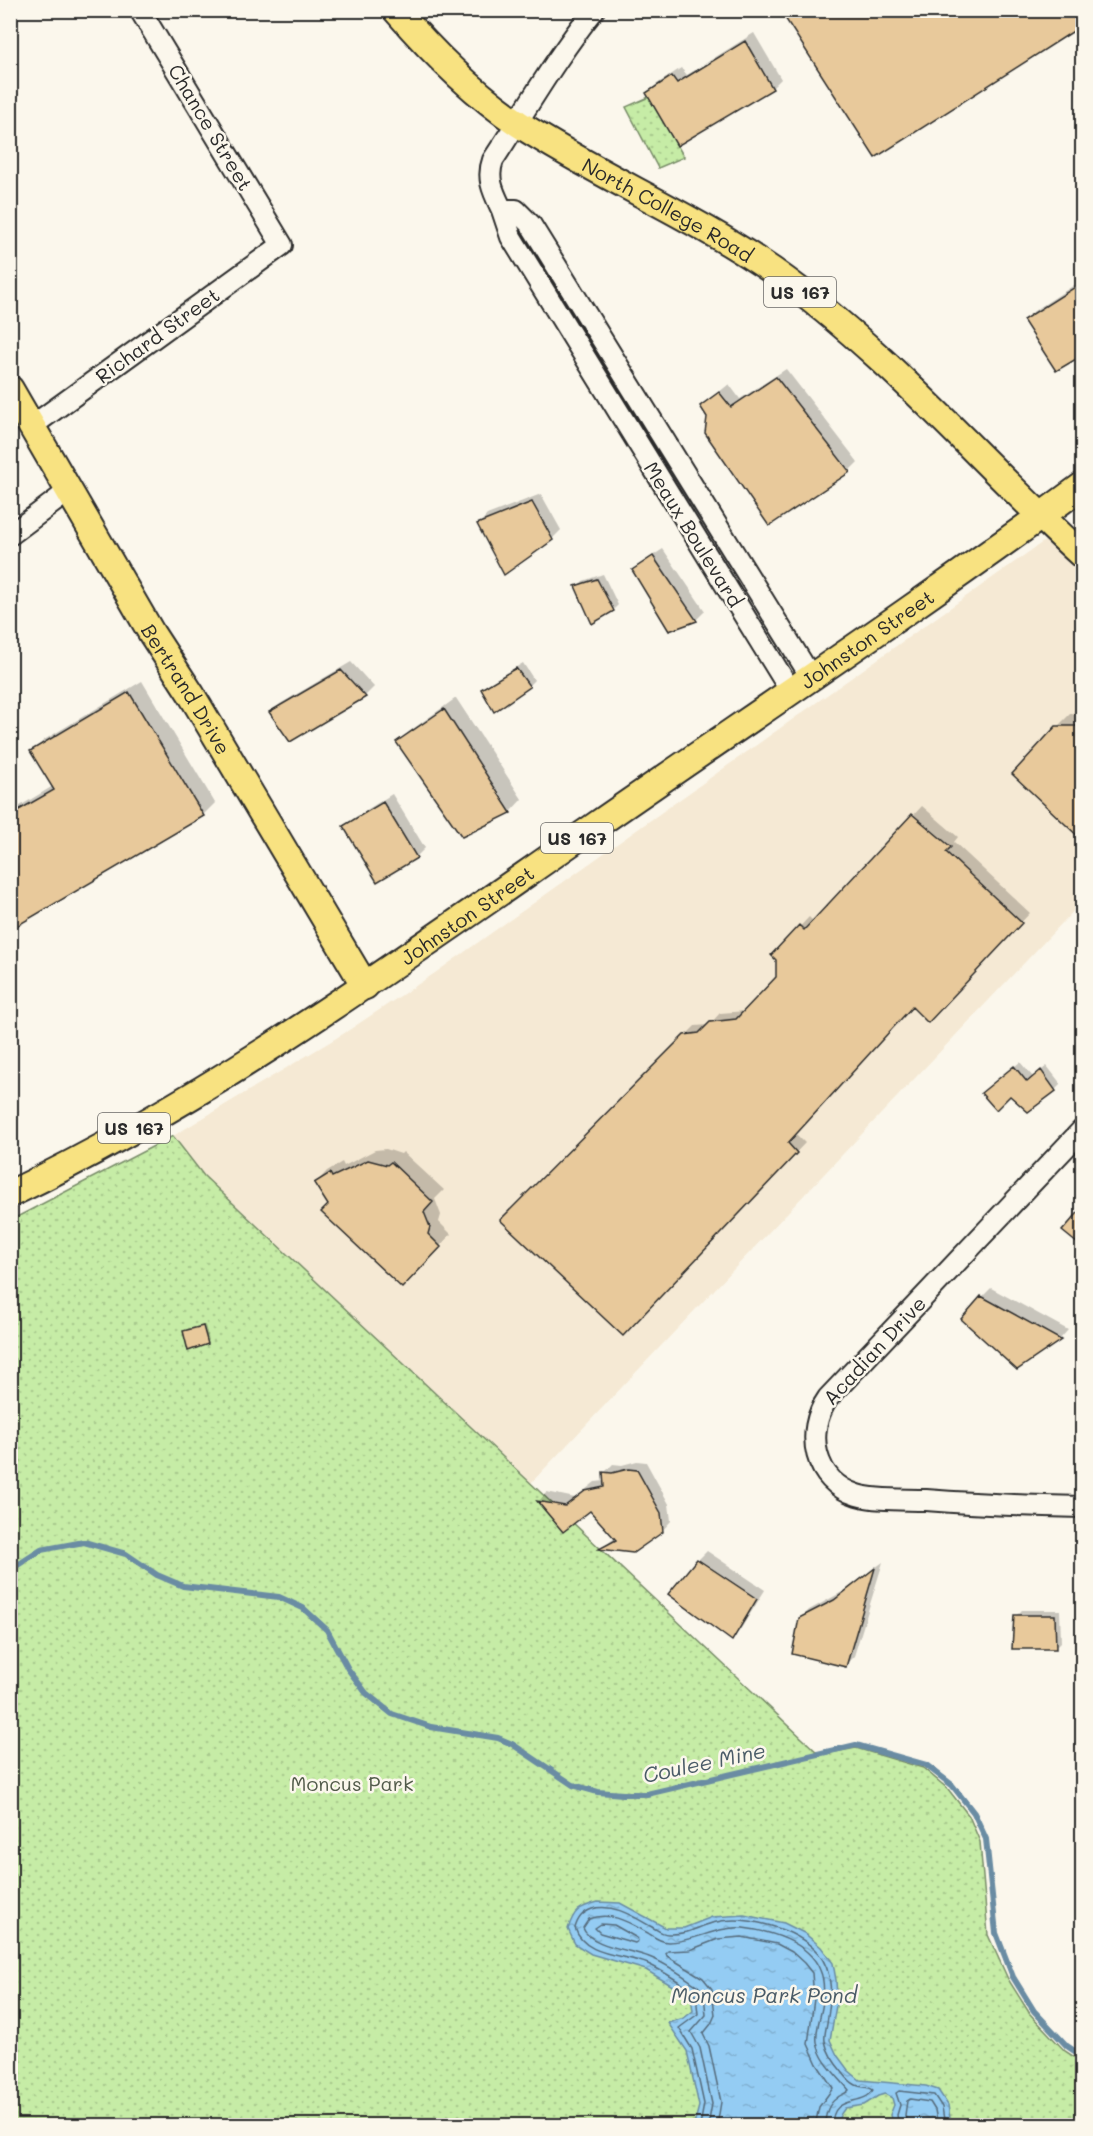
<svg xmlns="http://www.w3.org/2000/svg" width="1093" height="2136" viewBox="0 0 1093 2136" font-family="Mali,sans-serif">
  <defs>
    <pattern id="park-dots" width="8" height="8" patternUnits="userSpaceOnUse" patternTransform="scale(1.5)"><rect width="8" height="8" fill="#c6eca6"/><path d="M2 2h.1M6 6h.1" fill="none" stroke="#aacb8f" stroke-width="1.8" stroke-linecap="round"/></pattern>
    <pattern id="water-ripples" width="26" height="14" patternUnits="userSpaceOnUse" patternTransform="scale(1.5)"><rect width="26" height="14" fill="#94ccf3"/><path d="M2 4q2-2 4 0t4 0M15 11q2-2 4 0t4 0" fill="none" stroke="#80afd0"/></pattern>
  </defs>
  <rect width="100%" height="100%" fill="#fbf7ec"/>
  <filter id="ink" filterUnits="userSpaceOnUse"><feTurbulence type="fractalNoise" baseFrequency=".0167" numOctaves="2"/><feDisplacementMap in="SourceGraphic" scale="12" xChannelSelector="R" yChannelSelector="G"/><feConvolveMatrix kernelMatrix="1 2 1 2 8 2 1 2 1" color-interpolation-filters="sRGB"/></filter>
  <g filter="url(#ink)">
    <!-- built -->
    <path fill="#f5e9d4" d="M 1057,532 L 1082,555 L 1082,902 L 531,1483 L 204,1176 L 173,1136 L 343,1034 L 435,973 Z"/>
    <!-- park -->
    <path fill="url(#park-dots)" stroke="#788c68" stroke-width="1.5" d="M 649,97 L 684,157 L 658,168 L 626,107 Z
      M 173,1136 L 204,1176 L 820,1755 L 856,1748 L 923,1768 L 948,1789 L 969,1816 L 980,1842 L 988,1935 L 1008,1979 L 1030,2014 L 1065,2051 L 1082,2062 L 1082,2125 L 11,2126 L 11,1220 Z"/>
    <!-- water -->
    <path fill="url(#water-ripples)" stroke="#6a8ca3" stroke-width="1.5" d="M 598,1902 L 620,1903 L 666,1928 L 684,1928 L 712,1917 L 744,1915 L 784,1923 L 804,1933 L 821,1947 L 833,1963 L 836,1980 L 837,2000 L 830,2040 L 837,2055 L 848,2070 L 860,2080 L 926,2086 L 938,2090 L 948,2105 L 951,2125 L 893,2125 L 890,2115 L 894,2105 L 892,2098 L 885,2094 L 878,2096 L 864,2105 L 845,2108 L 840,2115 L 838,2123 L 839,2125 L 694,2125 L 699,2106 L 687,2051 L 668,2023 L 684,2018 L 693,2011 L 691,1997 L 646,1970 L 591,1954 L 575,1944 L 568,1929 C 574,1910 579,1907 598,1902 Z"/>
    <!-- shadow -->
    <path fill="#0003" d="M 754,33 L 781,79 L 772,88 L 678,144 L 648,93 L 657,84 L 681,68 L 687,75 Z
      M 1082,280 L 1082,353 L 1025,320 L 1034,311 Z
      M 786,369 L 858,462 L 849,471 L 709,416 L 702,406 L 729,384 L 740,399 Z
      M 541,494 L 561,530 L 552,539 L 479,524 L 487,515 Z
      M 663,549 L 705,611 L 696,620 L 634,570 L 643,562 Z
      M 603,574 L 618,605 L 613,610 L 577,587 L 583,581 Z
      M 351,662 L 374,687 L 366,695 L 290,740 L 271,712 L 280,704 Z
      M 523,663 L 534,680 L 529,685 L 483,689 L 489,684 Z
      M 142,681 L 215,803 L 203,815 L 10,929 L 10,812 L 53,786 L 32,752 L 44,740 Z
      M 456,698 L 522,799 L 511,811 L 463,835 L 398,742 L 410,731 Z
      M 1082,702 L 1082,827 L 1057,727 L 1070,714 L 1074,714 L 1074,711 Z
      M 392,794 L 425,848 L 416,857 L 345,827 L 354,818 Z
      M 922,806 L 958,837 L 954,842 L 1030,913 L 937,1012 L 913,1006 L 796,1134 L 805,1143 L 623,1334 L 502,1220 L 695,1026 L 709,1025 L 720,1013 L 746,1011 L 778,977 L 777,960 L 773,955 L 809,917 L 814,922 Z
      M 1020,1062 L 1033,1077 L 1047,1066 L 1061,1084 L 1055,1090 L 1010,1094 L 989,1087 Z
      M 386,1149 L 401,1154 L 403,1152 L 444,1190 L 435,1199 L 441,1215 L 439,1222 L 451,1234 L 414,1274 L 330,1205 L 316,1183 L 327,1171 L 342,1162 L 344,1166 L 375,1150 Z
      M 991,1288 L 1068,1330 L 1060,1339 L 1017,1368 L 982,1297 Z
      M 205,1325 L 209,1340 L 207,1343 L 184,1331 L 187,1329 Z
      M 637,1461 L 646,1462 L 669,1504 L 671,1521 L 662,1531 L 602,1548 L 616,1537 L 590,1509 L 564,1530 L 539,1501 L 547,1492 L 575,1498 L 595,1482 L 605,1481 L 604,1473 L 613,1464 L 622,1465 Z
      M 707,1551 L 765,1590 L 740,1630 L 731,1639 L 698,1560 Z
      M 883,1562 L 854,1656 L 845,1665 L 800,1619 L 809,1610 L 844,1591 Z
      M 1022,1610 L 1060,1610 L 1061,1642 L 1055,1648 L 1016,1616 Z"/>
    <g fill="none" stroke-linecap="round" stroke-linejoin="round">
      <!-- shore -->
      <path stroke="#556b7b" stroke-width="1.5" d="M 601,1924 L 614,1925 L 637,1938 L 638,1941 L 635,1943 L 600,1933 L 595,1928 Z
        M 700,2126 L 704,2104 L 692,2049 L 679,2028 L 698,2014 L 696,1995 C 686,1985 661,1970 648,1964 C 624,1954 584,1957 575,1928 C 578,1918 582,1913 592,1909 C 614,1903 634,1917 652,1927 C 657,1930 662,1934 668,1934 C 687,1935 695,1928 712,1923 C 744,1914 796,1928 818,1953 C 835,1973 831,1999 827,2023 C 826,2029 824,2036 825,2041 C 827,2052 836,2065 843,2073 C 846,2077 852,2083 856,2085 C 862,2088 868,2086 873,2090 C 863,2108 832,2092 832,2126
        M 708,2126 L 712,2104 L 700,2048 L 691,2032 L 706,2015 L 704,1994 L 698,1986 C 683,1976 666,1963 649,1957 C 632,1950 589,1946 583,1928 L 589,1919 C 612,1911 628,1922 648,1933 C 654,1937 660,1942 668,1942 C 695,1942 716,1926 743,1928 C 770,1931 809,1942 820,1970 C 824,1979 824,1992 823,2001 C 822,2014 815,2029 817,2042 C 820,2062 838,2076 849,2090 C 846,2094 841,2094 837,2098 C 828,2104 825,2115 825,2126
        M 717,2126 L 721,2102 L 709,2046 L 703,2034 L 711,2024 L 715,2015 L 712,1989 L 703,1978 L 667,1956 L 666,1953 L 668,1951 L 690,1950 L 718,1939 L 742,1937 L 777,1944 L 792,1952 L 804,1963 L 812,1973 L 814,1999 L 808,2044 L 817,2064 L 833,2088 L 819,2107 L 815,2126
        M 899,2126 L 897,2115 L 900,2105 L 896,2093 L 899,2091 L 934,2095 L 942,2107 L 945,2126
        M 907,2126 L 905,2115 L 907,2101 L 910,2099 L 930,2102 L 935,2110 L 938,2126"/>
      <!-- stream -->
      <path stroke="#6a8ca3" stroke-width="6" d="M 10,1570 L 41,1550 L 84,1542 L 126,1554 L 157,1575 L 183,1586 L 279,1597 L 303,1608 L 327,1630 L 348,1669 L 366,1693 L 392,1714 L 431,1727 L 498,1738 L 512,1744 L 573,1785 L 598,1792 L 623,1794 L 647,1794 L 856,1745 L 926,1765 L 952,1785 L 974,1813 L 986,1839 L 996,1933 L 1013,1977 L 1034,2011 L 1067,2046 L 1082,2056"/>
    </g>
    <!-- building -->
    <path fill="#e8c99b" stroke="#2b2b2b" stroke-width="1.5" d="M 780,10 L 1083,10 L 1083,25 L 875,158 Z
      M 745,41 L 773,89 L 677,146 L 646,93 L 672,76 L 677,83 Z
      M 1083,282 L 1083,355 L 1056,371 L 1023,320 Z
      M 776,377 L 850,472 L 769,526 L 705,433 L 707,417 L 700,406 L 719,392 L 731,407 Z
      M 532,502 L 553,540 L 504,575 L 477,524 Z
      M 653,556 L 697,621 L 669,631 L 632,570 Z
      M 597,579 L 614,611 L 592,624 L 575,586 Z
      M 516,668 L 530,687 L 494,712 L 481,689 Z
      M 341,670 L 366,697 L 290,742 L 269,712 Z
      M 129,692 L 204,816 L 10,930 L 10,815 L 54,790 L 30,751 Z
      M 444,709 L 511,813 L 462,837 L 396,742 Z
      M 1056,726 L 1083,726 L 1083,841 L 1012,774 Z
      M 383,802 L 417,858 L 377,882 L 343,826 Z
      M 912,814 L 951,847 L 946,852 L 1022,923 L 928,1023 L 912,1007 L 788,1143 L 797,1153 L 623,1336 L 500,1220 L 684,1035 L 699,1033 L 710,1022 L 736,1019 L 776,977 L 776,960 L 771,955 L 799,925 L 804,930 Z
      M 1014,1066 L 1027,1082 L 1041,1070 L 1056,1091 L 1028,1112 L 1010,1096 L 996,1110 L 981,1093 Z
      M 368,1160 L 387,1165 L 391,1162 L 433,1202 L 424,1212 L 430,1227 L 428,1234 L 441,1247 L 402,1288 L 321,1212 L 328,1205 L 314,1183 L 330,1173 L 332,1177 Z
      M 1083,1207 L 1083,1248 L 1062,1231 Z
      M 981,1296 L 1061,1340 L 1017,1370 L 961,1319 Z
      M 203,1326 L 208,1344 L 188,1351 L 183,1331 Z
      M 628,1469 L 637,1470 L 661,1513 L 663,1532 L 633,1553 L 599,1549 L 616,1540 L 590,1511 L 563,1532 L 537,1501 L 565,1506 L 585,1491 L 604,1487 L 603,1472 L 612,1473 Z
      M 697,1559 L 757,1599 L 732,1641 L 668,1594 Z
      M 875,1568 L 846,1667 L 792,1654 L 799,1618 L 834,1600 Z
      M 1014,1615 L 1055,1615 L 1056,1649 L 1012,1649 Z"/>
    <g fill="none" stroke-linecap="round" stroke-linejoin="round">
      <defs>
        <path id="minor" d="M 594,10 C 556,57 526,110 493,160 C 486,179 494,193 502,210 L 516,210 L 531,225 L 811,677
          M 502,210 L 511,237 L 790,690
          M 32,426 L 282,245 L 140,10
          M 10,535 L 70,490
          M 1082,1130 L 828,1398 C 804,1432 814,1482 857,1495 C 878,1501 904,1499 926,1500 C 978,1504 1030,1506 1082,1507"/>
        <g id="major">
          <path id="s1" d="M 396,10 C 432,52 473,93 519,124 C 601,177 692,215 773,271 C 888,352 979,461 1082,555"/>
          <path id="s2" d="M 10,389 L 152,634 L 191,694 L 365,986"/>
          <path id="s3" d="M 10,1194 C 219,1094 406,957 595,826 C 758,713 923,603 1082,486"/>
        </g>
      </defs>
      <!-- minor casing -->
      <use href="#minor" stroke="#2b2b2b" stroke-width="24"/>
      <!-- major casing -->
      <use href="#major" stroke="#2b2b2b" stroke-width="30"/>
      <!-- minor -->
      <use href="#minor" stroke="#fbf7ec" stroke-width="20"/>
      <!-- major -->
      <use href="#major" stroke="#f8e281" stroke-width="26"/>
    </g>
  </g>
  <g text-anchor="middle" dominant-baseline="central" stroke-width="5" stroke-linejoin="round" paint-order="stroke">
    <!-- shield labels -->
    <g fill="#fbf7ec" stroke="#696865" stroke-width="1.5">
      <rect x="764" y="277" width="72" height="30" rx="4.5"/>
      <rect x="541" y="823" width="72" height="30" rx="4.5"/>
      <rect x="98" y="1113" width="72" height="30" rx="4.5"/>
    </g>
    <g font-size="18" font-weight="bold" fill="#2b2b2b">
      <text x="800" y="292">US 167</text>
      <text x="577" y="838">US 167</text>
      <text x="134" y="1128">US 167</text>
    </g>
    <!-- street labels -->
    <g font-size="20" fill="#2b2b2b" stroke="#fbf7ec">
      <text transform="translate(211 127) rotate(59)">Chance Street</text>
      <text stroke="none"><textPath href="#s1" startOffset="340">North College Road</textPath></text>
      <text transform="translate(157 335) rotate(-36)">Richard Street</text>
      <text transform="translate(694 534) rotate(58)">Meaux Boulevard</text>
      <text stroke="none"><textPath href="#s3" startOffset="1022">Johnston Street</textPath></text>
      <text stroke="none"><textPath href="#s2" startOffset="348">Bertrand Drive</textPath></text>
      <text stroke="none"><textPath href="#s3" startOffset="536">Johnston Street</textPath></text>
      <text transform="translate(874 1350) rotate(-47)">Acadian Drive</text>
    </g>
    <!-- park labels -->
    <g font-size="20" fill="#525b4a" stroke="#fbf7ec">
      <text x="352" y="1783">Moncus Park</text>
    </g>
    <!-- water labels -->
    <g font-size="21" font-style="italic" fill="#4a5b67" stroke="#fbf7ec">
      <text transform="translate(704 1762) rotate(-12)">Coulee Mine</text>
      <text x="764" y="1994">Moncus Park Pond</text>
    </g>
  </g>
  <!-- margin -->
  <rect width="1093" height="2136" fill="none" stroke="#fbf7ec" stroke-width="36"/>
  <rect x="18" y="18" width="1057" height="2100" fill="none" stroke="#2b2b2b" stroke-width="2" filter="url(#ink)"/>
</svg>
